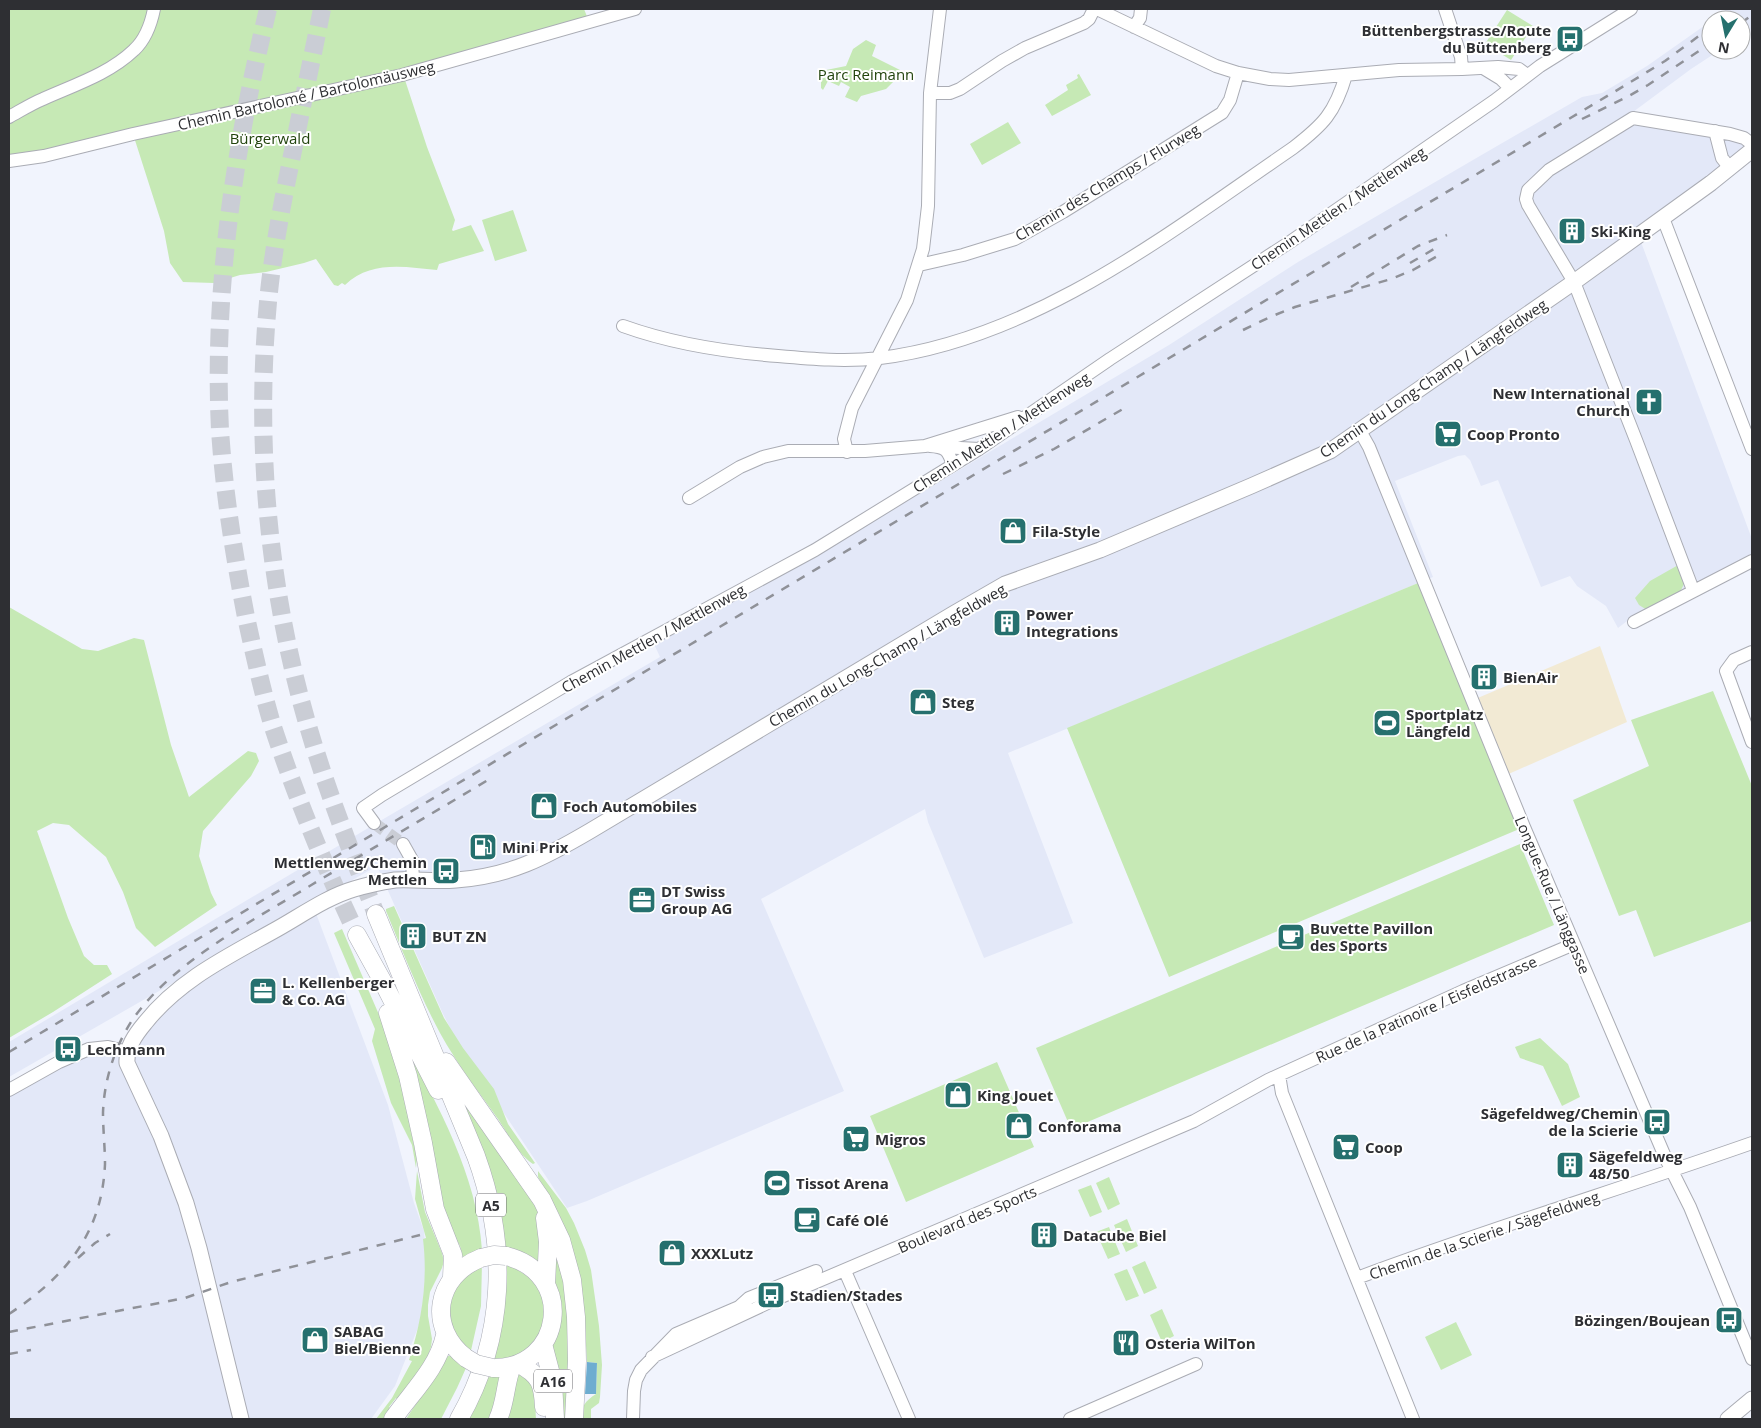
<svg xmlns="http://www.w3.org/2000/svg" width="1761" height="1428" viewBox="0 0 1761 1428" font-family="'Open Sans',sans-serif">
  <rect width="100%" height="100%" fill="#f1f4fd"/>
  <!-- commercial -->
  <path fill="#f2ead4" d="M 1600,646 L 1627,722 L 1504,776 L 1473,700 Z"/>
  <!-- built -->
  <path fill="#e3e8f8" d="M 1727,9 L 1752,9 L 1752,29 L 1741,36 L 1741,20 L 1712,20 Z
    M 1711,21 L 1711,50 L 1720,50 L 1691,69 L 1633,112 L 1752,141 L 1641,242 L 1752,539 L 1752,555 L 1631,618 L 1618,628 L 1606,606 L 1577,586 L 1570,576 L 1541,587 L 1498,480 L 1481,486 L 1470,460 L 1465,455 L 1458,456 L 1395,481 L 1433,577 L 1008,753 L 1073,923 L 984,958 L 928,822 L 925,809 L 761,899 L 844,1091 L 587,1201 L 567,1208 L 460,1047 L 443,1014 L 377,866 L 9,1077 L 9,1042 L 380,821 L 660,657 L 654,644 L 822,552 L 1169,345 L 1298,262 L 1485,153 L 1582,97 L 1602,93 L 1647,66 Z
    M 314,908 L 388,1105 L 414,1203 L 424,1231 L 428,1281 L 421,1320 L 395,1386 L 371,1419 L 9,1419 L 9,1090 L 89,1049 L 127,1052 L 165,1000 Z"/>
  <!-- green -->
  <path fill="#c6e9b5" d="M 9,9 L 584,9 L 588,19 L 405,80 L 427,147 L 455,220 L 452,230 L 453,231 L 471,225 L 484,251 L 439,264 L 437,270 C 405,267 371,260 345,285 L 342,283 L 338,286 L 334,285 L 316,259 L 304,263 L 266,272 L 240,275 L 214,283 L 183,282 L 170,263 L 164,231 L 133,134 L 9,161 Z
    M 1507,10 L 1533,26 L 1511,60 L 1485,44 Z
    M 866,40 L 876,45 L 872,56 L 914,77 L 908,79 L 896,79 L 886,89 L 861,96 L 857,102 L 845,97 L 850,87 L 841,82 L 839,86 L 828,81 L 823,90 L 821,88 L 821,71 L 846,66 L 853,49 Z
    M 1079,74 L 1091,95 L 1052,116 L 1045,105 L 1068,90 L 1066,85 L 1078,78 L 1077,75 Z
    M 1008,122 L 1021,143 L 982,165 L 970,144 Z
    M 513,210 L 527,251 L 495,261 L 482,220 Z
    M 1680,564 L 1684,584 L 1679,594 L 1647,610 L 1639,605 L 1635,598 L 1650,581 Z
    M 1423,581 L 1524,827 L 1169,977 L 1067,728 Z
    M 9,607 L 82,649 L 98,651 L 134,638 L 144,640 L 171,745 L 189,797 L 248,751 L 256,753 L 259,761 L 251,776 L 203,831 L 199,856 L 211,893 L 217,905 L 155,947 L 136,928 L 123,892 L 106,857 L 69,825 L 53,823 L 37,831 L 68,918 L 84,956 L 94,965 L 107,965 L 112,974 L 53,1012 L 9,1038 Z
    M 1713,691 L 1752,786 L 1752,921 L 1654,957 L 1636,910 L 1619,916 L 1573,800 L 1649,766 L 1631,720 Z
    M 1520,844 L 1554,925 L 1071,1129 L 1036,1048 Z
    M 394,906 L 444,1018 L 463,1048 L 494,1089 L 508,1124 L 535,1163 L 533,1164 C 519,1155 508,1134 498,1119 C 478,1091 457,1064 440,1033 C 419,994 403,952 386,911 L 386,909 Z
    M 342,929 L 383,1024 L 398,1071 L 417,1158 L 416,1168 L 412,1145 L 391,1103 L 372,1041 L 375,1029 L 334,933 Z
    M 1540,1038 L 1568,1064 L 1580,1097 L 1562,1106 L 1543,1066 L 1520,1058 L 1515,1047 Z
    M 404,1041 C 438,1107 477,1174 482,1250 L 463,1258 L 460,1246 L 445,1219 Z
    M 997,1062 L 1034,1147 L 906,1202 L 870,1116 Z
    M 461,1099 L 527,1189 L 537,1210 L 541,1219 L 542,1266 L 520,1252 L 504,1247 Z
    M 417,1171 L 425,1212 L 442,1253 L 444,1261 L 442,1268 L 430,1292 L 428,1305 L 428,1316 L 432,1339 L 431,1347 L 426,1361 L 400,1401 L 396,1398 L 389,1407 L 393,1411 L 387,1419 L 376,1419 L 392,1398 L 412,1361 L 409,1360 C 422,1320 428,1281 423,1239 L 426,1238 L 415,1199 Z
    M 538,1171 L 566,1208 L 574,1223 L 585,1250 L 591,1270 L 599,1326 L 602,1365 L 600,1397 L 599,1403 L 591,1409 L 591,1419 L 580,1419 C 581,1407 585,1401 596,1394 L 597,1363 L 587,1362 L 584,1311 L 567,1233 L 559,1214 L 538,1177 Z
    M 1109,1177 L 1120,1204 L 1108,1210 L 1096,1183 Z
    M 1091,1185 L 1102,1212 L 1090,1217 L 1078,1190 Z
    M 1127,1219 L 1138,1246 L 1126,1252 L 1114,1225 Z
    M 1109,1227 L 1120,1254 L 1108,1259 L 1096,1232 Z
    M 557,1240 L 568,1278 L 571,1419 L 561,1419 L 551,1349 Z
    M 1145,1261 L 1157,1288 L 1144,1294 L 1132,1267 Z
    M 505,1262 L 540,1284 L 547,1322 L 527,1353 L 491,1362 Z
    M 482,1263 L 481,1306 L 470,1355 L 461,1347 L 447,1320 L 453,1287 Z
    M 1127,1269 L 1139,1296 L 1126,1301 L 1114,1274 Z
    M 1162,1309 L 1174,1336 L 1162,1342 L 1150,1315 Z
    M 1456,1322 L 1472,1355 L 1441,1370 L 1425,1337 Z
    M 448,1356 L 451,1356 L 466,1368 L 457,1388 L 441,1419 L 406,1419 Z
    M 518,1374 C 538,1383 535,1400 536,1419 L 505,1419 Z
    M 487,1375 L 504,1375 L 495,1419 L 467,1419 Z"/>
  <!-- water -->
  <path fill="#6eadd0" d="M 587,1362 L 597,1363 L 596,1394 L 585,1394 Z"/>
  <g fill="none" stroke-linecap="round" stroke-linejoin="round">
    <!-- minor-tunnel -->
    <path stroke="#cacdd5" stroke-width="12" stroke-dasharray="12 6" stroke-linecap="butt" d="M 374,823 L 403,844"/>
    <!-- highway-tunnel -->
    <path stroke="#cacdd5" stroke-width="18" stroke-dasharray="18 9" stroke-linecap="butt" d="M 268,9 C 235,146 213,287 220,430 C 224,492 234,555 246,617 C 254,653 262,691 273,727 C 295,794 322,860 352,924
      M 322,9 C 313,53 304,97 295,141 C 284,194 273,248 268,302 C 255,444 268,589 308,726 C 327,791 351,852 376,914"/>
    <defs>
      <path id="minor" d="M 1097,9 L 1216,66 L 1238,73 L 1270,79 L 1289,80 L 1399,70 L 1462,69 L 1498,67 L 1519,69 L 1527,75
        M 1445,9 L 1461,57 L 1462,69
        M 1134,27 L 1140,18 L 1141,9
        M 1483,68 L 1501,79 L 1510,88
        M 930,93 L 950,93 L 960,89 L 1002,61 L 1025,48 L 1084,23 L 1089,19 L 1094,9
        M 9,117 C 20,111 31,104 43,99 C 74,85 109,74 134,50 C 146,39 151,24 154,9
        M 1715,131 L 1722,158 L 1729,167
        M 9,161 L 44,156 L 133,134 L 402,75 L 635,9
        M 1663,218 L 1752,449
        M 919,265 L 963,255 L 1015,239 L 1063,212 L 1222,113 L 1230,100 L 1238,73
        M 623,326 C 673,344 725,352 778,356 C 812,359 846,362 880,358 C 1034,339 1169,233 1293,148 C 1323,125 1335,113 1346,75
        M 1360,431 L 1369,447 L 1524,827 L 1666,1159 L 1690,1207 L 1752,1359
        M 930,446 C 946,447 948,450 953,465
        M 941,447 L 979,449
        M 847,452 L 844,439 L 852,408 L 907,300 L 923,249 L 928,206 L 930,93 L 940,9
        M 689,498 L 740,467 L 763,457 L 788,451 L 865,451 L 925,446 L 1018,417
        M 1693,590 L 1636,440 L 1574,282 L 1528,205 L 1526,199 L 1528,190 L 1549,170 L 1633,118 L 1730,134 L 1744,138 L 1752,144
        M 1634,622 L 1752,561
        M 1752,652 L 1734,660 L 1726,671 L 1752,742
        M 374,823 L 363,808 L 382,795 L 571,682 L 815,550 L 979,449 L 1110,359 L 1290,242 L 1494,101 L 1540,66 L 1631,9
        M 403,844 L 412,860 L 413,880
        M 1279,1075 L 1282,1093 L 1413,1419
        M 9,1090 L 59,1062 L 89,1049 L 108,1047 L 128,1052
        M 845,1271 L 909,1419
        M 1357,1278 C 1488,1229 1621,1189 1752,1143
        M 652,1357 L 774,1300 L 1194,1121 L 1268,1080 L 1463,991 L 1574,944
        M 633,1419 L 634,1391 L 636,1380 L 641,1370 L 676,1334 L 739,1307 L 749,1298 L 816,1271
        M 1070,1419 L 1196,1364"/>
      <path id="major" d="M 241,1419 L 199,1248 L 186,1203 L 161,1136 L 127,1063 C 126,1048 135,1035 145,1023 C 180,979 229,956 277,929 C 302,915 327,897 354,889 C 367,885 382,882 395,880 C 416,879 436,882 456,880 C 510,876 544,858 590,831 L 953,614 L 1005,584 L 1100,550 L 1251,486 L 1330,451 L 1574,282 L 1711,183 L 1752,150
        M 1728,1419 L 1752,1399"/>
      <path id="highway" d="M 376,914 L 476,1156 C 508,1244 506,1337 459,1419
        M 357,935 L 383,982 L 438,1090
        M 388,1013 L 408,1076 L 423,1143 L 435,1209 L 453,1255 L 452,1277
        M 446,1062 L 542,1200 L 561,1240 L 572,1280 L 576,1317 L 577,1361 L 574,1419
        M 545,1218 L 548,1242 L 546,1284
        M 543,1344 L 553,1382 L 555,1419
        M 466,1358 C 427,1328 435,1276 481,1258
        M 519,1364 C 540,1375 543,1384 544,1407
        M 493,1368 C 564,1369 576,1273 506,1256
        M 393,1419 C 412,1392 438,1368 445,1335
        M 498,1419 C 506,1402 505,1383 512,1366"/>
    </defs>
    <!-- minor casing -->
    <use href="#minor" stroke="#aaacb4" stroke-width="14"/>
    <!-- major casing -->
    <use href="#major" stroke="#aaacb4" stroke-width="17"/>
    <!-- highway casing -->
    <use href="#highway" stroke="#aaacb4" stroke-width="19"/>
    <!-- minor -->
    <use href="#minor" stroke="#fff" stroke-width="12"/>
    <!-- major -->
    <use href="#major" stroke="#fff" stroke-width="15"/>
    <!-- highway -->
    <use href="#highway" stroke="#fff" stroke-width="18"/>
    <!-- rail -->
    <path stroke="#8f9198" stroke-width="2.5" stroke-dasharray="9 9" stroke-linecap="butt" d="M 1720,20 L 1733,9
      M 1741,23 L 1752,15
      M 1582,119 L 1627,97 L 1648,85 L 1711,43
      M 1410,263 L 1441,245
      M 1351,287 L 1418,246 L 1447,235
      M 1243,330 L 1270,317 L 1295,307 L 1391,279 L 1413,270 L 1441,254
      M 1003,474 L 1054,449 L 1128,406
      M 9,1052 L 1624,86 L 1665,61 L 1711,27
      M 78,1258 L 95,1243 L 110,1234
      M 9,1314 C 65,1277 102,1234 105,1164 C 105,1147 103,1130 103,1113 C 104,1081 114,1049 131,1022 C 170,963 254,920 313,884 C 373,848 433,813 493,777
      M 9,1332 L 185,1298 L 231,1282 L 420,1235
      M 9,1354 L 31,1350"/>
    <defs>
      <path id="highway-bridge" d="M 481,1258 L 494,1255 L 506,1256
        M 466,1358 L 476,1364 L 493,1368"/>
    </defs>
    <!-- highway-bridge casing -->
    <use href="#highway-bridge" stroke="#aaacb4" stroke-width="19" stroke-linecap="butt"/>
    <!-- highway-bridge -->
    <use href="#highway-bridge" stroke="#fff" stroke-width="18"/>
  </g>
  <!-- icons -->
  <defs>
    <symbol id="bus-square" viewBox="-11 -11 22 22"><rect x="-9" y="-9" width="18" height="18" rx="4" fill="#25706e" stroke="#fff"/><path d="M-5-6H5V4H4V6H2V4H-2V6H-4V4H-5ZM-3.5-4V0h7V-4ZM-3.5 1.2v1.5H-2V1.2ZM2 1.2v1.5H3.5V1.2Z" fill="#fff"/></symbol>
    <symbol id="building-square" viewBox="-11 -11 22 22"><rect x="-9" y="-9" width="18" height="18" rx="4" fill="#25706e" stroke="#fff"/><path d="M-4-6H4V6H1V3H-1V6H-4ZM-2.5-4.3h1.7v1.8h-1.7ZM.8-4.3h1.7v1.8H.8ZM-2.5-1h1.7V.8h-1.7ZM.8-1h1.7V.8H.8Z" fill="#fff"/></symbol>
    <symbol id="church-square" viewBox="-11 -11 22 22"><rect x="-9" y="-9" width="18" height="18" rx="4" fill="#25706e" stroke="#fff"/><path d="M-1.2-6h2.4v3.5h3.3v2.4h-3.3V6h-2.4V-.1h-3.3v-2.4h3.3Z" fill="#fff"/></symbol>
    <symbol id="supermarket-square" viewBox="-11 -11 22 22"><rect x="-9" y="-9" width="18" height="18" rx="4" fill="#25706e" stroke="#fff"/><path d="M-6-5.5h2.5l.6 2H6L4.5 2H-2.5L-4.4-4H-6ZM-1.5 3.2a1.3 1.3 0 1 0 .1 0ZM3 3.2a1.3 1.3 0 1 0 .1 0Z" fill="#fff"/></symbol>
    <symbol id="shop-square" viewBox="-11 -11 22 22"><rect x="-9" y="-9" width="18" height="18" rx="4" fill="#25706e" stroke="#fff"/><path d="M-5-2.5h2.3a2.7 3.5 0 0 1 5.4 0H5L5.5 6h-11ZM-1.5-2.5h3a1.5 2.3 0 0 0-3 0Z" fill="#fff"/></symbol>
    <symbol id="stadium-square" viewBox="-11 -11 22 22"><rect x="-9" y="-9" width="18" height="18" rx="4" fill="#25706e" stroke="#fff"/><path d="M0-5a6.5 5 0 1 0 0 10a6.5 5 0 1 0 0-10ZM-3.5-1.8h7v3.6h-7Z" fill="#fff"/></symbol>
    <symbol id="fuel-square" viewBox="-11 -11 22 22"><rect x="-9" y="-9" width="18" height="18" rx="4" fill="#25706e" stroke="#fff"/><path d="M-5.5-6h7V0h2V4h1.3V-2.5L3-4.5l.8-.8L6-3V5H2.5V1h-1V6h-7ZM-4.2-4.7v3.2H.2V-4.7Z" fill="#fff"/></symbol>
    <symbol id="office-square" viewBox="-11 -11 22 22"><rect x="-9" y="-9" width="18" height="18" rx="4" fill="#25706e" stroke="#fff"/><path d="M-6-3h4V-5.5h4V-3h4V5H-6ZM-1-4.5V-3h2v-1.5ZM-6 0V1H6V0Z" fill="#fff"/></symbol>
    <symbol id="cafe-square" viewBox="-11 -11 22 22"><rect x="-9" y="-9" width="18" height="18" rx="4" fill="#25706e" stroke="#fff"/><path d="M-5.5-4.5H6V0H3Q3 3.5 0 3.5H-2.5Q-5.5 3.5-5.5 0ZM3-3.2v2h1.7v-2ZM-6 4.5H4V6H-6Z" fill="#fff"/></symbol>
    <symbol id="restaurant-square" viewBox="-11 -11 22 22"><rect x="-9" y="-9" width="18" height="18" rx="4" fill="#25706e" stroke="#fff"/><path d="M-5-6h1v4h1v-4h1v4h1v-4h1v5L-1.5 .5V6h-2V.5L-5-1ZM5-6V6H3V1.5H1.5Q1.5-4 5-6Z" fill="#fff"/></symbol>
  </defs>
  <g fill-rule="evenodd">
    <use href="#bus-square" x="1554" y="23" width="32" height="32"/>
    <use href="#building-square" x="1556" y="215" width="32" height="32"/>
    <use href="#church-square" x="1633" y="386" width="32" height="32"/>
    <use href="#supermarket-square" x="1432" y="418" width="32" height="32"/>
    <use href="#shop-square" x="997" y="515" width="32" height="32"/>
    <use href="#building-square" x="991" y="607" width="32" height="32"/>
    <use href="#building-square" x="1468" y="661" width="32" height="32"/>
    <use href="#shop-square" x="907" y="686" width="32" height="32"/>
    <use href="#stadium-square" x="1371" y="707" width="32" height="32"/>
    <use href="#shop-square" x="528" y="790" width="32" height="32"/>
    <use href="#fuel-square" x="467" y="831" width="32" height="32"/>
    <use href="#bus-square" x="430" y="855" width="32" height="32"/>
    <use href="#office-square" x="626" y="884" width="32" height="32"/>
    <use href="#building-square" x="397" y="920" width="32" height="32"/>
    <use href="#cafe-square" x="1275" y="921" width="32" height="32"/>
    <use href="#office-square" x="247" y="975" width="32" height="32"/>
    <use href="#bus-square" x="52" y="1033" width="32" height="32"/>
    <use href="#shop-square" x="942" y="1079" width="32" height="32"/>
    <use href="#bus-square" x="1641" y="1106" width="32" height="32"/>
    <use href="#shop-square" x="1003" y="1110" width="32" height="32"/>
    <use href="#supermarket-square" x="840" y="1123" width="32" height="32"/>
    <use href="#supermarket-square" x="1330" y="1131" width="32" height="32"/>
    <use href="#building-square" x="1554" y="1149" width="32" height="32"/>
    <use href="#stadium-square" x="761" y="1167" width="32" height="32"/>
    <use href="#cafe-square" x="791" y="1204" width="32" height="32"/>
    <use href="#building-square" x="1028" y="1219" width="32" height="32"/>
    <use href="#shop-square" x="656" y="1237" width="32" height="32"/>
    <use href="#bus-square" x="755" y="1279" width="32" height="32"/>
    <use href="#bus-square" x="1713" y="1304" width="32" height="32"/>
    <use href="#shop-square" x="299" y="1324" width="32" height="32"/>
    <use href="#restaurant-square" x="1110" y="1327" width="32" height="32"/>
  </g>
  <g text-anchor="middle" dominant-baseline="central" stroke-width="4" stroke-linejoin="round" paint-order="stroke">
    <!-- shield labels -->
    <g fill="#fff" stroke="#6d6d70" stroke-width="1">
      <rect x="476" y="1193.5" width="30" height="23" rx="4"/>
      <rect x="534" y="1369.5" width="38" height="23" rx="4"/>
    </g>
    <g font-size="14" font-weight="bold" fill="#2e2f33">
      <text x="491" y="1205">A5</text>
      <text x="553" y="1381">A16</text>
    </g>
    <!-- poi labels -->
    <g font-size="15" font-weight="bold" fill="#2e2f33" stroke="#fff" text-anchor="start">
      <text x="1551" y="30" text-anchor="end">Büttenbergstrasse/Route<tspan x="1551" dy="17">du Büttenberg</tspan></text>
      <text x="1591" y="231">Ski-King</text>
      <text x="1630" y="393" text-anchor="end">New International<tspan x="1630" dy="17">Church</tspan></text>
      <text x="1467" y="434">Coop Pronto</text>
      <text x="1032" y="531">Fila-Style</text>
      <text x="1026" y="614">Power<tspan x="1026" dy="17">Integrations</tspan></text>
      <text x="1503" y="677">BienAir</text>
      <text x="942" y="702">Steg</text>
      <text x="1406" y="714">Sportplatz<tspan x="1406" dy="17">Längfeld</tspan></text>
      <text x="563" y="806">Foch Automobiles</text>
      <text x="502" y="847">Mini Prix</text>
      <text x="427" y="862" text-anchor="end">Mettlenweg/Chemin<tspan x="427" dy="17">Mettlen</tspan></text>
      <text x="661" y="891">DT Swiss<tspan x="661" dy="17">Group AG</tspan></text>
      <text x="1310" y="928">Buvette Pavillon<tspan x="1310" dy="17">des Sports</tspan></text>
      <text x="432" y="936">BUT ZN</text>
      <text x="282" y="982">L. Kellenberger<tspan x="282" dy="17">&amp; Co. AG</tspan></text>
      <text x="87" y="1049">Lechmann</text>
      <text x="977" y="1095">King Jouet</text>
      <text x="1638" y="1113" text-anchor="end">Sägefeldweg/Chemin<tspan x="1638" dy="17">de la Scierie</tspan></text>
      <text x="1038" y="1126">Conforama</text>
      <text x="875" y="1139">Migros</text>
      <text x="1365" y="1147">Coop</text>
      <text x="1589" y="1156">Sägefeldweg<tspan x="1589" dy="17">48/50</tspan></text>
      <text x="796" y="1183">Tissot Arena</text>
      <text x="826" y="1220">Café Olé</text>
      <text x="1063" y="1235">Datacube Biel</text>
      <text x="691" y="1253">XXXLutz</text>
      <text x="790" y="1295">Stadien/Stades</text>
      <text x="1710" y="1320" text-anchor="end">Bözingen/Boujean</text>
      <text x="334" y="1331">SABAG<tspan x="334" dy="17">Biel/Bienne</tspan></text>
      <text x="1145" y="1343">Osteria WilTon</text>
    </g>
    <!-- park labels -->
    <g font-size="15" fill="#22440d" stroke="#fff">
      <text x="866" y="74">Parc Reimann</text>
      <text x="270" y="138">Bürgerwald</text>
    </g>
    <!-- street labels -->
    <g font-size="15" fill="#2e2f33" stroke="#fff">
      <text transform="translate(306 95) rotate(-13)">Chemin Bartolomé / Bartolomäusweg</text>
      <text transform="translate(1107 182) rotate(-31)">Chemin des Champs / Flurweg</text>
      <text transform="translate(1338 208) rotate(-34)">Chemin Mettlen / Mettlenweg</text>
      <text transform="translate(1433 378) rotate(-34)">Chemin du Long-Champ / Längfeldweg</text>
      <text transform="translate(1001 432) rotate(-33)">Chemin Mettlen / Mettlenweg</text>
      <text transform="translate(653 638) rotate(-29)">Chemin Mettlen / Mettlenweg</text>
      <text transform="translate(887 655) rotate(-30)">Chemin du Long-Champ / Längfeldweg</text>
      <text transform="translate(1553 895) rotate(67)">Longue-Rue / Länggasse</text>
      <text transform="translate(1426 1009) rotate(-24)">Rue de la Patinoire / Eisfeldstrasse</text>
      <text transform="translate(967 1219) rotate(-23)">Boulevard des Sports</text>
      <text transform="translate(1484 1235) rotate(-19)">Chemin de la Scierie / Sägefeldweg</text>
    </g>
  </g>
  <!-- border -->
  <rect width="1761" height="1428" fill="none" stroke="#2e2f33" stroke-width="20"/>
  <!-- north arrow -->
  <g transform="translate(1726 35) rotate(190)"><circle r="24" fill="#ffffff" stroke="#abacad"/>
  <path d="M0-4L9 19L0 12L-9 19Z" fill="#25706e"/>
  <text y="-8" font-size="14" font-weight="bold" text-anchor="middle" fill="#2e2f33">N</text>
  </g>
</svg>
